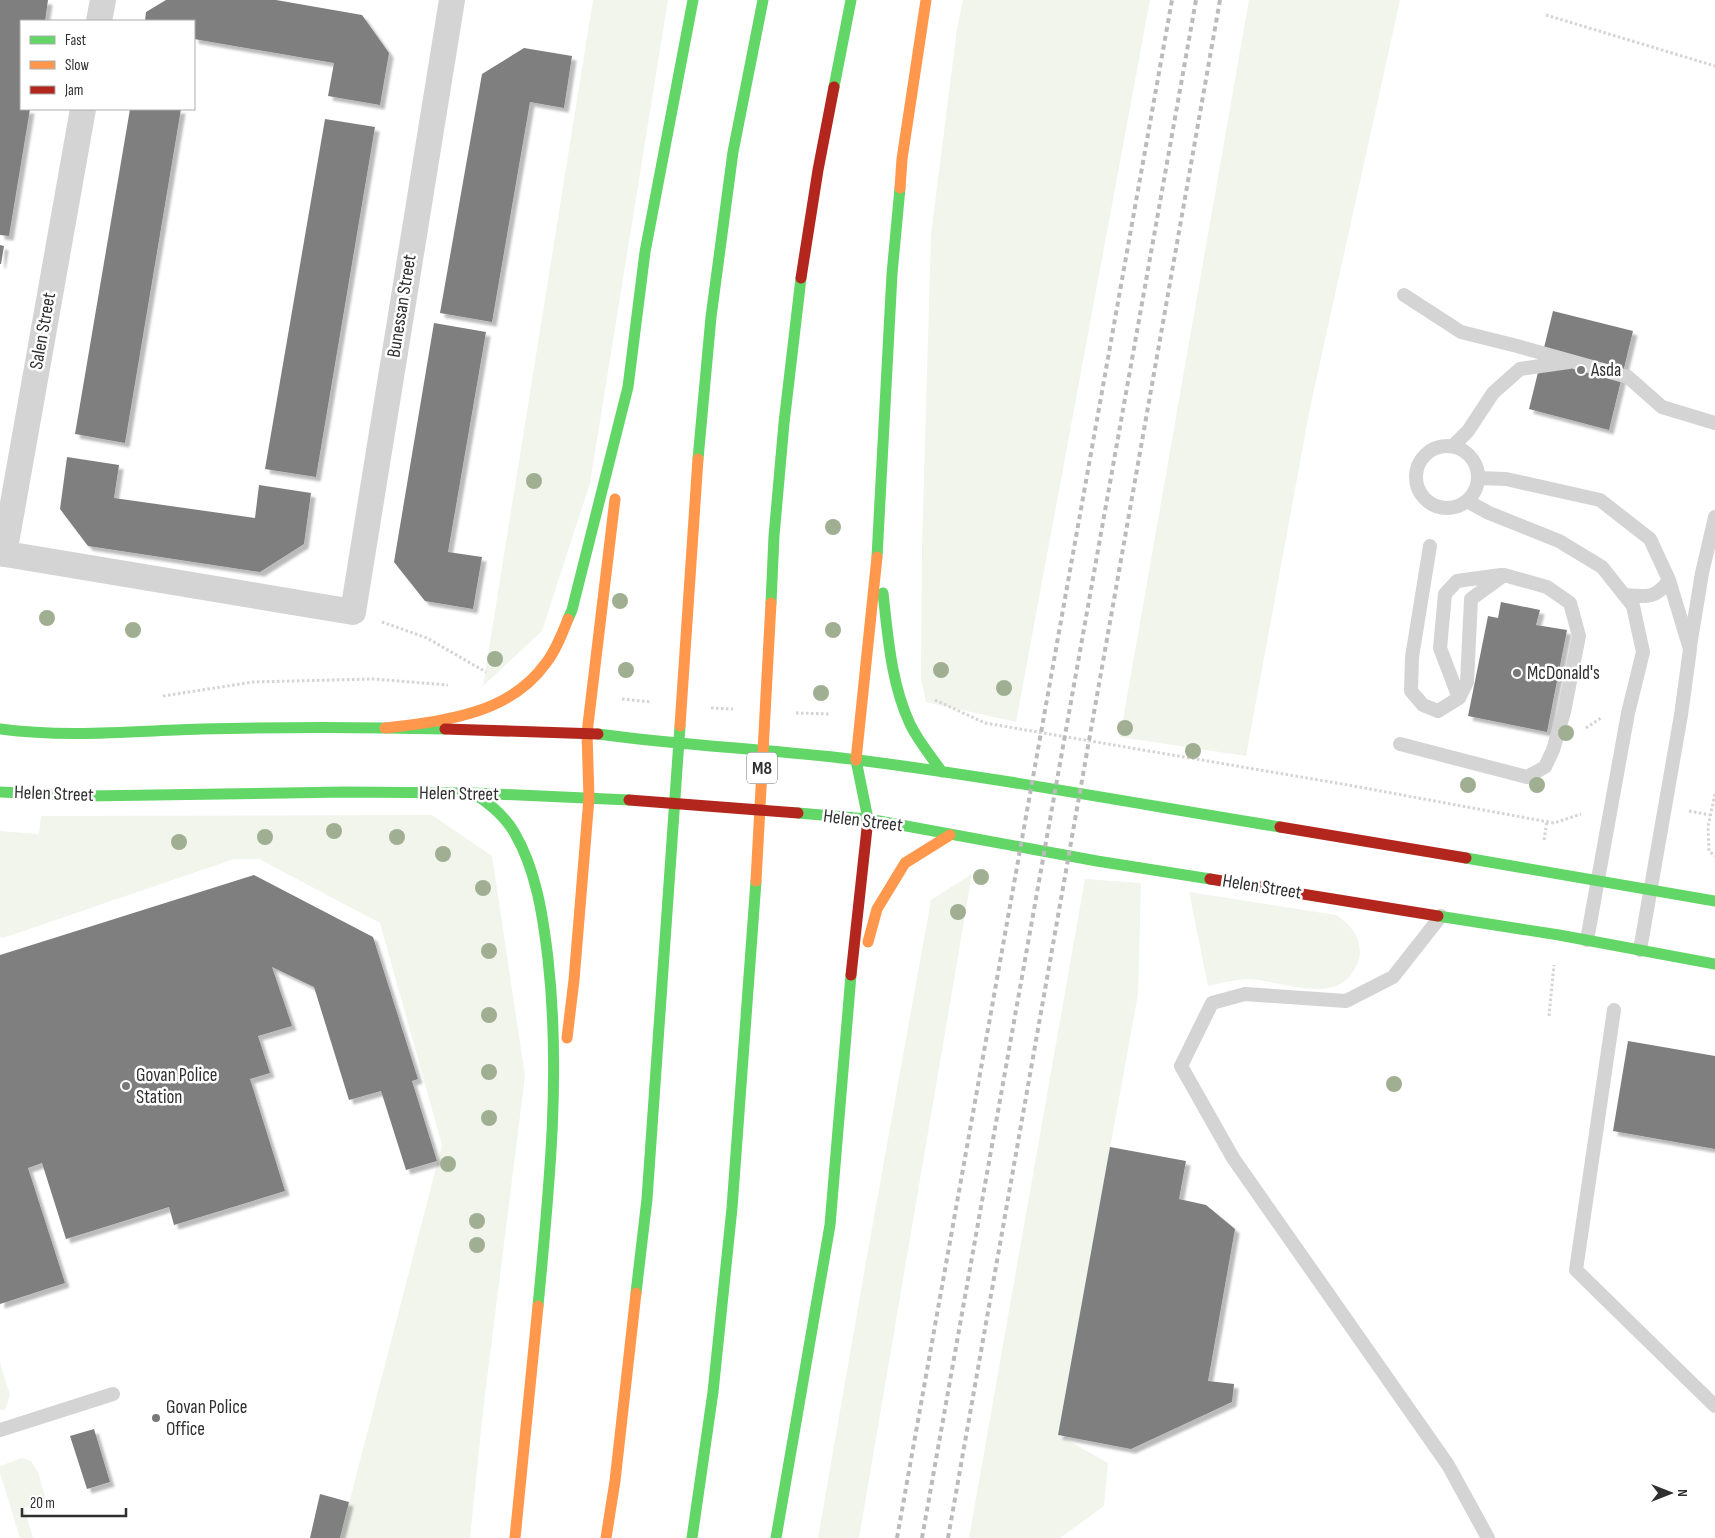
<svg xmlns="http://www.w3.org/2000/svg" width="1715" height="1538" viewBox="0 0 1715 1538" font-family="'Sofia Sans Condensed',sans-serif">
  <defs>
    <filter id="shadow"><feDropShadow dx="4.5" dy="4.5" stdDeviation="1" flood-color="#0004"/></filter>
  </defs>
  <rect width="100%" height="100%" fill="#fff"/>
  <!-- green -->
  <path fill="#f1f5ec" d="M 593,0 L 668,0 L 590,483 L 542,631 L 483,686 Z
    M 963,0 L 1150,0 L 1016,722 L 926,702 L 921,678 L 922,547 L 931,235 L 957,29 Z
    M 1249,0 L 1400,0 L 1310,408 L 1246,756 L 1120,737 Z
    M 432,815 L 492,856 L 525,1076 L 483,1411 L 470,1538 L 340,1538 L 442,1145 L 380,923 L 259,859 L 234,859 L 3,938 L 0,937 L 0,831 L 39,834 L 41,816 Z
    M 972,874 L 859,1538 L 818,1538 L 867,1256 L 931,900 Z
    M 1085,879 L 1141,883 L 1138,994 L 1058,1435 L 1108,1463 L 1104,1506 L 1060,1538 L 969,1538 Z
    M 1189,892 L 1336,915 C 1350,924 1359,934 1360,952 C 1360,960 1356,967 1352,973 C 1332,1004 1280,981 1250,979 C 1236,979 1222,983 1208,986 Z
    M 0,1363 L 10,1395 L 5,1410 L 0,1410 Z
    M 22,1458 L 31,1461 L 38,1472 L 46,1500 L 24,1508 L 33,1538 L 20,1538 L 0,1473 L 0,1466 Z"/>
  <!-- building -->
  <path fill="#7f7f7f" filter="url(#shadow)" d="M 0,0 L 48,0 L 45,21 L 21,21 L 21,109 L 30,109 L 9,236 L 0,235 Z
    M 166,0 L 276,0 L 362,15 L 389,53 L 380,105 L 328,96 L 334,63 L 194,39 L 194,21 L 145,21 L 146,12 Z
    M 524,48 L 572,56 L 564,108 L 530,102 L 492,322 L 440,313 L 482,74 Z
    M 130,109 L 181,109 L 125,443 L 75,434 Z
    M 325,119 L 375,127 L 316,477 L 265,469 Z
    M 0,245 L 4,246 L 1,264 L 0,264 Z
    M 1553,311 L 1633,331 L 1609,430 L 1529,409 Z
    M 434,323 L 486,332 L 448,552 L 482,557 L 473,609 L 425,601 L 394,562 Z
    M 67,457 L 119,465 L 114,498 L 255,518 L 259,485 L 311,493 L 304,544 L 260,572 L 88,546 L 60,509 Z
    M 1501,602 L 1540,610 L 1536,625 L 1567,630 L 1547,732 L 1468,716 L 1488,616 L 1498,618 Z
    M 254,875 L 373,937 L 418,1079 L 412,1081 L 437,1161 L 406,1170 L 381,1091 L 349,1100 L 314,987 L 272,967 L 292,1026 L 258,1036 L 270,1073 L 250,1079 L 285,1191 L 174,1225 L 169,1207 L 66,1239 L 42,1163 L 28,1168 L 65,1283 L 0,1304 L 0,955 Z
    M 1628,1041 L 1715,1056 L 1715,1149 L 1613,1131 Z
    M 1110,1147 L 1186,1161 L 1179,1199 L 1206,1205 L 1235,1229 L 1208,1381 L 1234,1384 L 1232,1402 L 1131,1449 L 1058,1435 Z
    M 94,1429 L 110,1482 L 87,1489 L 70,1436 Z
    M 320,1494 L 349,1502 L 340,1538 L 310,1538 Z"/>
  <g fill="none" stroke-linecap="round" stroke-linejoin="round">
    <!-- path -->
    <path stroke="#d4d4d4" stroke-width="3" stroke-dasharray="2.5 2.5" stroke-linecap="butt" d="M 1546,15 L 1715,66
      M 382,622 L 427,638 L 486,672
      M 163,696 L 253,682 L 373,679 L 448,685
      M 622,699 L 651,702
      M 935,700 L 985,723 L 1348,785 L 1554,823 L 1581,814
      M 711,708 L 733,709
      M 796,713 L 830,714
      M 1586,728 L 1601,718
      M 1715,794 L 1708,827 L 1709,851 L 1715,856
      M 1689,811 L 1710,815
      M 1544,840 L 1547,821
      M 1549,1016 L 1554,965"/>
    <!-- lane -->
    <path stroke="#d4d4d4" stroke-width="14" d="M 1404,295 L 1461,332 L 1517,346 L 1628,377 L 1662,407 L 1715,423
      M 1453,446 L 1468,431 L 1493,393 L 1520,369 L 1569,362
      M1416 477a31 31 0 1 1 62 0a31 31 0 1 1-62 0Z
      M 1478,478 L 1506,479 L 1600,500 L 1650,539 L 1669,580 L 1690,649 L 1681,715 L 1640,950
      M 1467,501 L 1489,513 L 1559,541 L 1602,567 L 1633,606 L 1643,652 L 1628,713 L 1587,940
      M 1625,595 C 1646,597 1656,599 1669,580
      M 1690,646 L 1702,573 L 1715,517
      M 1459,698 L 1440,648 L 1445,594 L 1457,581 L 1501,575
      M 1400,744 L 1527,777 L 1545,767 L 1553,750 L 1564,712 L 1579,636 L 1570,603 L 1547,587 L 1504,575 L 1471,599 L 1467,682 L 1459,698 L 1438,711 L 1423,705 L 1411,691 L 1412,657 L 1430,546
      M 1441,916 L 1393,977 L 1346,1001 L 1245,994 L 1212,1003 L 1181,1066 L 1233,1158 L 1448,1465 L 1488,1538
      M 1614,1010 L 1576,1270 L 1715,1406
      M 0,1430 L 113,1394"/>
    <!-- street -->
    <path stroke="#d4d4d4" stroke-width="26" d="M 99,21 L 103,0
      M 0,553 L 353,612 L 452,0
      M 4,554 L 83,109"/>
    <!-- fast -->
    <path stroke="#63d668" stroke-width="11" d="M 834,87 L 851,0
      M 698,459 L 711,317 L 733,152 L 763,0
      M 877,557 L 892,274 L 900,188
      M 883,593 C 888,637 891,683 910,724 C 918,741 931,756 942,772
      M 771,603 L 774,536 L 784,423 L 801,278
      M 568,619 L 572,610 L 628,387 L 645,252 L 693,0
      M 0,729 C 67,738 135,731 201,729 C 282,727 364,727 445,729
      M 598,734 C 684,746 771,749 858,760 C 999,778 1139,804 1280,827
      M 856,760 L 868,819
      M 0,792 L 87,796 L 345,792 L 473,793 L 629,800
      M 473,793 C 489,803 504,815 514,832 C 536,869 543,916 548,959 C 561,1075 549,1190 538,1306
      M 798,813 L 868,819 L 1097,861 L 1210,879
      M 1466,858 L 1715,901
      M 1438,916 L 1559,935 L 1715,964
      M 636,1293 L 647,1199 L 680,726
      M 692,1538 L 713,1392 L 732,1208 L 756,881
      M 776,1538 L 830,1225 L 851,975"/>
    <!-- slow -->
    <path stroke="#ff974d" stroke-width="11" d="M 900,188 L 902,159 L 926,0
      M 680,726 L 698,459
      M 385,728 C 443,721 509,715 546,663 C 556,650 562,634 568,619
      M 587,733 L 589,798
      M 587,733 L 615,499
      M 856,760 L 877,557
      M 756,881 L 771,603
      M 868,942 L 877,909 L 905,863 L 950,835
      M 567,1038 L 574,980 L 589,798
      M 515,1538 L 538,1306
      M 606,1538 L 615,1481 L 636,1293"/>
    <!-- jam -->
    <path stroke="#b3261e" stroke-width="11" d="M 801,278 L 818,170 L 834,87
      M 445,729 L 598,734
      M 629,800 L 798,813
      M 1280,827 L 1466,858
      M 1210,879 L 1438,916
      M 851,975 L 868,819"/>
    <!-- rail -->
    <path stroke="#bbb" stroke-width="4" stroke-dasharray="5 4" stroke-linecap="butt" d="M 897,1538 L 1172,0
      M 922,1538 L 1196,0
      M 948,1538 L 1220,0"/>
  </g>
  <!-- trees -->
  <g fill="#a0af92">
    <circle cx="534" cy="481" r="8"/>
    <circle cx="833" cy="527" r="8"/>
    <circle cx="620" cy="601" r="8"/>
    <circle cx="47" cy="618" r="8"/>
    <circle cx="133" cy="630" r="8"/>
    <circle cx="833" cy="630" r="8"/>
    <circle cx="495" cy="659" r="8"/>
    <circle cx="626" cy="670" r="8"/>
    <circle cx="941" cy="670" r="8"/>
    <circle cx="1004" cy="688" r="8"/>
    <circle cx="821" cy="693" r="8"/>
    <circle cx="1125" cy="728" r="8"/>
    <circle cx="1566" cy="733" r="8"/>
    <circle cx="1193" cy="751" r="8"/>
    <circle cx="1468" cy="785" r="8"/>
    <circle cx="1537" cy="785" r="8"/>
    <circle cx="334" cy="831" r="8"/>
    <circle cx="265" cy="837" r="8"/>
    <circle cx="397" cy="837" r="8"/>
    <circle cx="179" cy="842" r="8"/>
    <circle cx="443" cy="854" r="8"/>
    <circle cx="981" cy="877" r="8"/>
    <circle cx="483" cy="888" r="8"/>
    <circle cx="958" cy="912" r="8"/>
    <circle cx="489" cy="951" r="8"/>
    <circle cx="489" cy="1015" r="8"/>
    <circle cx="489" cy="1072" r="8"/>
    <circle cx="1394" cy="1084" r="8"/>
    <circle cx="489" cy="1118" r="8"/>
    <circle cx="448" cy="1164" r="8"/>
    <circle cx="477" cy="1221" r="8"/>
    <circle cx="477" cy="1245" r="8"/>
  </g>
  <!-- markers -->
  <g fill="#787878" stroke="#fff" stroke-width="2">
    <circle cx="1581" cy="370" r="5"/>
    <circle cx="1517" cy="673" r="5"/>
    <circle cx="126" cy="1086" r="5"/>
    <circle cx="156" cy="1418" r="5"/>
  </g>
  <g text-anchor="middle" dominant-baseline="central" stroke-width="5" stroke-linejoin="round" paint-order="stroke">
    <!-- shield labels -->
    <rect fill="#fff" stroke="#6d6d6d" stroke-width="1" x="747" y="752.5" width="30" height="31" rx="4"/>
    <g font-size="18" font-weight="bold" fill="#2f2f2f">
      <text x="762" y="768">M8</text>
    </g>
    <!-- street labels -->
    <g font-size="19" fill="#2f2f2f" stroke="#fff">
      <text transform="translate(402 306) rotate(-81)">Bunessan Street</text>
      <text transform="translate(43 331) rotate(-80)">Salen Street</text>
      <text transform="translate(54 794) rotate(2)">Helen Street</text>
      <text transform="translate(459 794) rotate(1)">Helen Street</text>
      <text transform="translate(863 821) rotate(7)">Helen Street</text>
      <text transform="translate(1262 887) rotate(9)">Helen Street</text>
    </g>
    <!-- poi labels -->
    <g font-size="19" fill="#2f2f2f" stroke="#fff" text-anchor="start">
      <text x="1591" y="370">Asda</text>
      <text x="1527" y="673">McDonald's</text>
      <text x="136" y="1075">Govan Police<tspan x="136" dy="22">Station</tspan></text>
      <text x="166" y="1407">Govan Police<tspan x="166" dy="22">Office</tspan></text>
    </g>
  </g>
  <!-- legend -->
  <rect x="20" y="20" width="175" height="90" fill="#ffffff" stroke="#acacac"/>
  <rect x="30" y="36" width="25" height="8" fill="#63d668" stroke="#acacac"/>
  <text x="65" y="45" font-size="15" fill="#2f2f2f">Fast</text>
  <rect x="30" y="61" width="25" height="8" fill="#ff974d" stroke="#acacac"/>
  <text x="65" y="70" font-size="15" fill="#2f2f2f">Slow</text>
  <rect x="30" y="86" width="25" height="8" fill="#b3261e" stroke="#acacac"/>
  <text x="65" y="95" font-size="15" fill="#2f2f2f">Jam</text>
  <!-- north arrow -->
  <g transform="translate(1670 1493) rotate(90)" stroke="#ffffff" stroke-width="4" paint-order="stroke">
  <path d="M0-4L9 19L0 12L-9 19Z" fill="#2f2f2f"/>
  <text y="-8" font-size="14" font-weight="bold" text-anchor="middle" fill="#2f2f2f">N</text>
  </g>
  <!-- scale -->
  <path d="M22 1508v8h104v-8" fill="none" stroke="#2f2f2f" stroke-width="2.5"/>
  <text x="30" y="1508" font-size="15" fill="#2f2f2f" stroke="#ffffff" stroke-width="4" paint-order="stroke">20 m</text>
</svg>
